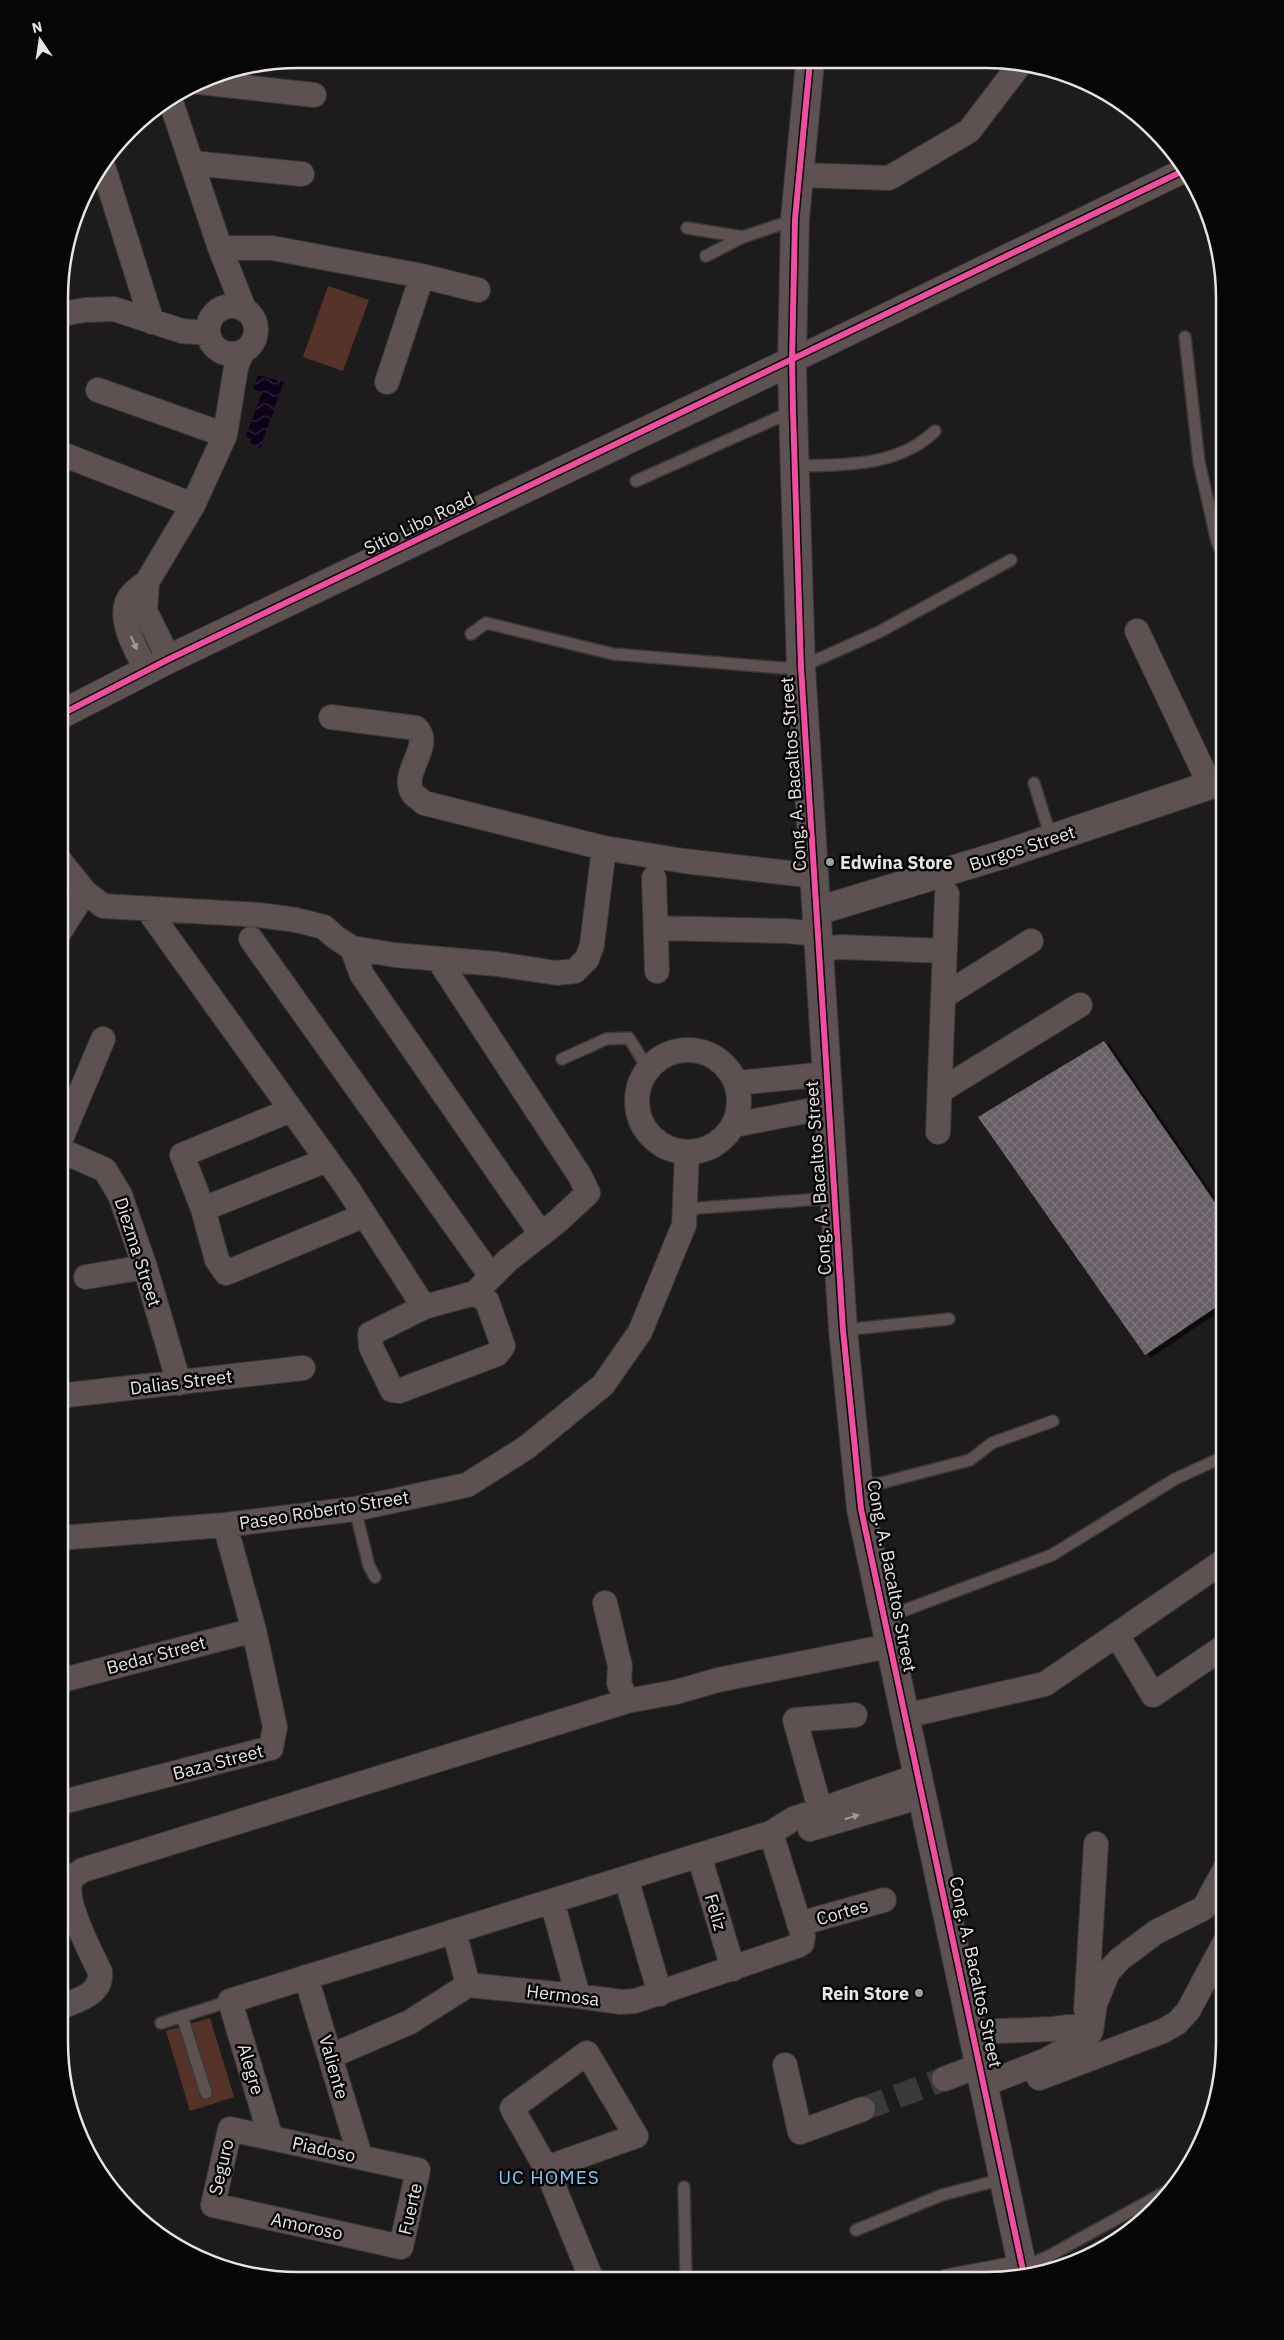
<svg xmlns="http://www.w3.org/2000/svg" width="1284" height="2340" viewBox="0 0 1284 2340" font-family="'IBM Plex Sans',sans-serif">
  <defs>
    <pattern id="water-waves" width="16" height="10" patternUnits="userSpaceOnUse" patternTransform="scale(1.25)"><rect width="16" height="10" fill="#0e021a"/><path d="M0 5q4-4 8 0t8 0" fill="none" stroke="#31273b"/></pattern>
    <pattern id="building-cross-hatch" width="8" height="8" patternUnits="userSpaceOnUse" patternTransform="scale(1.25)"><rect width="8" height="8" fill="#665e65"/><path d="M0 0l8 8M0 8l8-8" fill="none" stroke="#7c757b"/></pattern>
    <filter id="shadow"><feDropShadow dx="5.5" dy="3" stdDeviation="0" flood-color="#0009"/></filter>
  </defs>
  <rect width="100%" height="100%" fill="#1d1b1c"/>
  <!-- garden -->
  <path fill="#553328" d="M 328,286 L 369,300 L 343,371 L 303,357 Z
    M 210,2018 L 234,2097 L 190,2111 L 166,2031 Z"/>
  <!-- water -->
  <path fill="url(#water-waves)" d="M 258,375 L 284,382 L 260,448 L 250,444 L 251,439 L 246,436 L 262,392 L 253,389 Z"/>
  <!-- building -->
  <path fill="url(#building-cross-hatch)" filter="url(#shadow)" d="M 1104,1041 L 1225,1217 L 1225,1301 L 1145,1355 L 978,1117 Z"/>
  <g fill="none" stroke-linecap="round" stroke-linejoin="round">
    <!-- minor-tunnel -->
    <path stroke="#3b393a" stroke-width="24" stroke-dasharray="24 12" stroke-linecap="butt" d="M 863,2109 L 944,2079"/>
    <defs>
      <path id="service" d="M 687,228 L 743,237
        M 706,256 L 743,237 L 794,220
        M 1185,337 L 1199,462 L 1217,542 L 1225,560
        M 795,466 C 843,465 898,467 935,431
        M 636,481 L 793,411
        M 471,634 L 486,623 L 613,654 L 782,668 L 801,667 L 879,632 L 1011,560
        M 1034,783 L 1051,838
        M 562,1059 L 606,1039 L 629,1038 L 648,1069
        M 685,1209 L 834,1198
        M 843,1330 L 949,1319
        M 859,1486 L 881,1483 L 970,1460 L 992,1443 L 1053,1421
        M 355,1509 L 369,1566 L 375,1577
        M 884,1618 L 1052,1555 L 1175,1479 L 1225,1456
        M 182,2016 L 206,2093
        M 161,2023 L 230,2001
        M 684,2187 L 686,2280
        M 856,2230 L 942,2195 L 1003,2179
        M 1023,2267 L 1047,2257 L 1178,2185"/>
      <path id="minor" d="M 199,82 L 314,95
        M 170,99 L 220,248 L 244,309
        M 192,163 L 302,174
        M 103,166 L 152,322
        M 799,175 L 889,178 L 969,131 L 1021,63
        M 220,248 L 272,248 L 422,276 L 478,290
        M208 330a24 24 0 1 1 48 0a24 24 0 1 1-48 0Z
        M 61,314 L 85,310 L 114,309 L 182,331 L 208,333
        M 792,361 L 1187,169
        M 387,382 L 422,276
        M 98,390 L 225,435
        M 62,454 L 193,505
        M 1137,631 L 1210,785
        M 169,659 L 145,611 L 147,582 L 193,505 L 225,435 L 236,367 L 242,352
        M 146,671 C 138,651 119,624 127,602 C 130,594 140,587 147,582
        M 331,717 L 416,728 C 434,745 401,771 412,792 C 414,796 421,800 424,803 L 604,848 L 684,861 L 815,876
        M 60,861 L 85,892 L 103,906 L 259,915 L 296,920 L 324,927 L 335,937 L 352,948 L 395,955 L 497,964 L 557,973 L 575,971 L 587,959 L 592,945 L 604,848
        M 654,878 L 657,971
        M 148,910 L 346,1186 L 424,1307
        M 656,928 L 787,931 L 818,934
        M 60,931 L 85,892
        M 251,939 L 491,1276
        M 352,948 L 362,975 L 541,1234
        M 819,949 L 841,947 L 945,951
        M 438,959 L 580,1176 L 588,1193 L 558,1221 L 508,1260 L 475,1293 L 424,1307 L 370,1334 L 371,1347 L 392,1390 L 399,1391 L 497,1354 L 503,1346 L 487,1301 L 475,1293
        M 944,996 L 1031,941
        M637 1101a51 51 0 1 1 102 0a51 51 0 1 1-102 0Z
        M 737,1083 L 826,1074
        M 940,1091 L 1080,1005
        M 291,1110 L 182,1155 L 203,1209 L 327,1160
        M 734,1125 L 828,1107
        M 938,1132 L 947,894
        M 60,1141 L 103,1039
        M 60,1150 L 105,1170 L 120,1195 L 145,1267 L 179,1383
        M 203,1209 L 217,1260 L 226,1273 L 365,1215
        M 86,1277 L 145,1267
        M 59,1396 L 303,1368
        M 59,1538 L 225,1525 L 355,1509 L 467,1485 L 527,1447 L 603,1385 L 640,1332 L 684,1225 L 687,1153
        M 605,1603 L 620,1666 L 619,1683 L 627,1701
        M 1117,1635 L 1153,1695 L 1225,1646
        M 59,1681 L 254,1630
        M 905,1716 L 1045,1684 L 1225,1560
        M 59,1803 L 271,1748 L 275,1727 L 254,1630 L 225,1525
        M 824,1823 L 795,1720 L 855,1715
        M 810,1829 L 922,1796
        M 699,1855 L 733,1969
        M 626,1878 L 660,1994
        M 552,1901 L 578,1996
        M 799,1924 L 884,1900
        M 454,1931 L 468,1985
        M 306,1977 L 360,2156
        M 59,2008 C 77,2000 102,1995 100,1972 C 91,1952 65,1905 70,1884 C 71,1877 77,1874 83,1870 L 627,1701 L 676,1692 L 718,1680 L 889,1646
        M 1086,2010 L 1096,1844
        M 974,2032 L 1052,2029 L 1085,2025 L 1087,2038
        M 331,2056 L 410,2022 L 468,1985 L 578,1996 L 621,2002 L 635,2001 L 797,1946 L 802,1943 L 803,1936 L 771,1833
        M 785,2065 L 800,2132 L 863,2109
        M 1039,2078 L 1163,2031 L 1177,2023 L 1188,2011 L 1225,1942
        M 944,2079 L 981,2065
        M 985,2084 L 1044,2061 L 1087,2038 L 1091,2031 L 1095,2004 L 1108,1972 L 1120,1959 L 1156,1932 L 1204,1908 L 1225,1869
        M 230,2129 L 418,2170 L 401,2247 L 213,2205 Z
        M 271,2138 L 230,2001 L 771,1833 L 793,1819 L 918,1776
        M 546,2168 L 636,2136 L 587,2053 L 512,2108 L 546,2168 L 592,2280
        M 948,2281 L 1023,2267"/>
      <path id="tertiary" d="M 810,62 L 795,219 L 792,361 L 793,411 L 801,667 L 843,1330 L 861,1509 L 1024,2275
        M 60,715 L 169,659 L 792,361
        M 817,911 L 1008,853 L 1225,780"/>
    </defs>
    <!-- service casing -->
    <use href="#service" stroke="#393738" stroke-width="14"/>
    <!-- minor casing -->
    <use href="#minor" stroke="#393738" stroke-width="26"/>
    <!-- tertiary casing -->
    <use href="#tertiary" stroke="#393738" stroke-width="30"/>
    <!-- service -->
    <use href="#service" stroke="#5e5152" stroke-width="11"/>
    <!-- minor -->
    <use href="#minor" stroke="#5e5152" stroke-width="24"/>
    <!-- tertiary -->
    <use href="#tertiary" stroke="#5e5152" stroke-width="28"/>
    <defs>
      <path id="cycleway" d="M 810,62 L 795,219 L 792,361 L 793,411 L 801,667 L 843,1330 L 861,1509 L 1024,2275
        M 60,715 L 169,659 L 1187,169"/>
    </defs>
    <!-- cycleway casing -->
    <use href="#cycleway" stroke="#070606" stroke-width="9"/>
    <!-- cycleway -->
    <use href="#cycleway" stroke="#ef4d9e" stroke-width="6"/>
  </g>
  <!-- one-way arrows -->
  <defs><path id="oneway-solid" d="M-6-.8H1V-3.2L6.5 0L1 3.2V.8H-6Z" transform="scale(1.25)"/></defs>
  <g fill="#a29a9c">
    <use href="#oneway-solid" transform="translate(134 643) rotate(66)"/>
    <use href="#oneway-solid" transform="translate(852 1817) rotate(-17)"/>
  </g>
  <!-- markers -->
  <g fill="#a09e9f" stroke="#070606" stroke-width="2">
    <circle cx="830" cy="862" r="5"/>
    <circle cx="919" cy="1993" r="5"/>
  </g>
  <g text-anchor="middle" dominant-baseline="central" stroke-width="5" stroke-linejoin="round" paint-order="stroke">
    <!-- street labels -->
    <g font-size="18" fill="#e7e4e5" stroke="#070606">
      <text transform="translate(419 523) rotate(-26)">Sitio Libo Road</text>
      <text transform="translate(793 774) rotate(-94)">Cong. A. Bacaltos Street</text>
      <text transform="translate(1022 848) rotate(-18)">Burgos Street</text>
      <text transform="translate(818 1178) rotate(-94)">Cong. A. Bacaltos Street</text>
      <text transform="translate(138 1252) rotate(72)">Diezma Street</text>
      <text transform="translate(181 1382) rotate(-7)">Dalias Street</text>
      <text transform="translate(324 1510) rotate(-9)">Paseo Roberto Street</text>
      <text transform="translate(892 1576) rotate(79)">Cong. A. Bacaltos Street</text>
      <text transform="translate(156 1655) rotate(-15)">Bedar Street</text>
      <text transform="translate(218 1762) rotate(-15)">Baza Street</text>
      <text transform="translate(716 1912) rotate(74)">Feliz</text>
      <text transform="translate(842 1912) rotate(-16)">Cortes</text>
      <text transform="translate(976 1972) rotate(78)">Cong. A. Bacaltos Street</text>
      <text transform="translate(563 1995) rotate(7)">Hermosa</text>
      <text transform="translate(334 2067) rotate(74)">Valiente</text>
      <text transform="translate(251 2069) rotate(73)">Alegre</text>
      <text transform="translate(324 2149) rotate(12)">Piadoso</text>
      <text transform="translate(221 2167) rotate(-77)">Seguro</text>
      <text transform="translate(410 2209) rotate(-77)">Fuerte</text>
      <text transform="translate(307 2226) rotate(12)">Amoroso</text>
    </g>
    <!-- poi labels -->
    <g font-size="18" font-weight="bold" fill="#e7e4e5" stroke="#070606" text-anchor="start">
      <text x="840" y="862">Edwina Store</text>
      <text x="909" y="1993" text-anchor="end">Rein Store</text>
    </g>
    <!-- neighbourhood labels -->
    <g font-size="19" letter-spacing="1" fill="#7fcaf9" stroke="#070606">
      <text x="549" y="2177">UC HOMES</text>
    </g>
  </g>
  <!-- crop -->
  <path d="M0 0H1284V2340H0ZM298 68H986A230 230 0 0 1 1216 298V2042A230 230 0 0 1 986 2272H298A230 230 0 0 1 68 2042V298A230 230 0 0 1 298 68Z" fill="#070606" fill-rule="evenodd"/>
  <path fill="none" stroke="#e7e4e5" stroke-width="2.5" d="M298 68H986A230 230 0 0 1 1216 298V2042A230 230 0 0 1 986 2272H298A230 230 0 0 1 68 2042V298A230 230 0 0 1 298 68Z"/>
  <!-- north arrow -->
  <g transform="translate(40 40) rotate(347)" stroke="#070606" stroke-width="4" paint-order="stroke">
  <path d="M0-4L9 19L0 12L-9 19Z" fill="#e7e4e5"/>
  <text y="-8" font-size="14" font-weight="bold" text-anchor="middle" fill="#e7e4e5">N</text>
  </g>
</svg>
